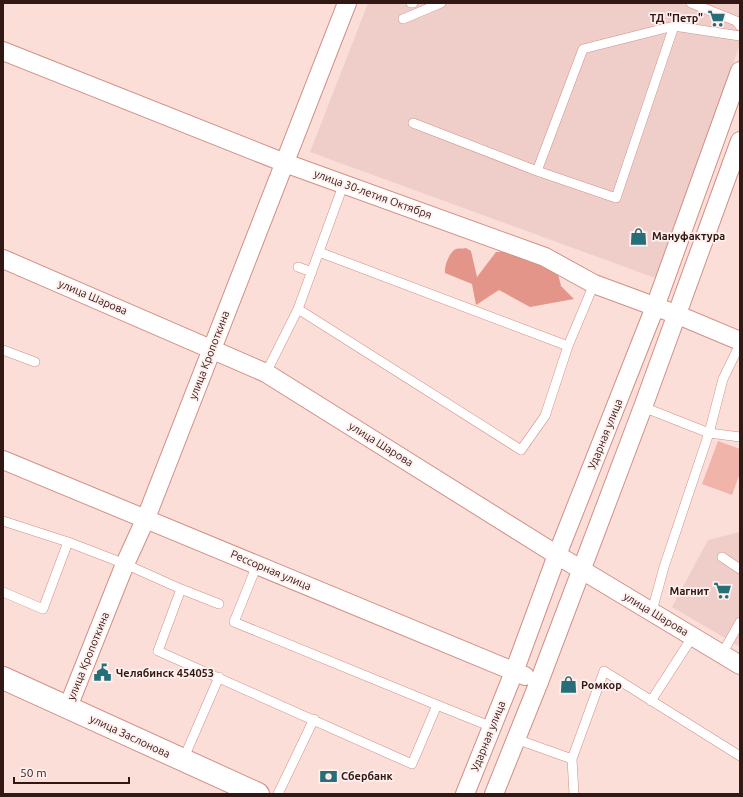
<svg xmlns="http://www.w3.org/2000/svg" width="743" height="797" viewBox="0 0 743 797" font-family="Ubuntu,sans-serif">
  <rect width="100%" height="100%" fill="#fcded9"/>
  <!-- built -->
  <path fill="#efcec9" d="M 368,3 L 740,3 L 740,44 L 658,279 L 310,152 Z
    M 740,532 L 740,647 L 672,607 L 708,540 Z"/>
  <!-- green -->
  <path fill="#f1b4aa" d="M 718,441 L 740,449 L 740,473 L 732,495 L 702,484 Z"/>
  <!-- forest -->
  <path fill="#e39589" d="M 466,248 L 471,251 L 477,277 L 496,252 L 513,251 L 556,266 L 561,286 L 574,299 L 530,307 L 499,290 L 476,305 L 472,284 L 445,273 C 444,267 449,252 456,249 C 459,248 463,249 466,248 Z"/>
  <g fill="none" stroke-linecap="round" stroke-linejoin="round">
    <defs>
      <path id="lane" d="M 411,3 L 413,3
        M 691,3 L 736,21 L 740,26
        M 403,19 L 441,3
        M 413,123 L 537,171 L 583,49 L 674,26 L 740,36
        M 537,171 L 616,198 L 674,26
        M 319,252 L 568,346
        M 298,267 L 312,272
        M 298,309 L 521,450 L 545,416 L 568,346 L 594,284
        M 3,350 L 35,362
        M 266,373 L 298,309 L 344,183
        M 643,407 L 709,433 L 740,437
        M 3,521 L 68,542
        M 722,557 L 740,569
        M 257,565 L 234,622 L 437,705
        M 181,589 L 219,604
        M 3,592 L 43,609 L 68,542 L 125,564 L 181,589 L 158,651 L 412,764 L 437,705 L 492,727
        M 652,611 L 664,567 L 709,433 L 723,379 L 740,344
        M 722,654 L 740,622
        M 651,701 L 693,636
        M 516,739 L 572,759 L 574,794
        M 572,759 L 604,671 L 740,756
        M 183,760 L 219,677
        M 278,794 L 314,719"/>
      <path id="street" d="M 3,51 L 285,163 L 545,257 L 594,284 L 678,315 L 740,341
        M 3,259 L 266,373 L 557,555 L 740,665
        M 3,460 L 525,676
        M 68,707 L 125,564 L 146,518 L 347,3
        M 465,794 L 514,672 L 557,555 L 655,307 L 740,71
        M 494,794 L 539,682 L 643,407 L 740,141"/>
      <path id="secondary" d="M 3,678 L 258,794"/>
    </defs>
    <!-- lane casing -->
    <use href="#lane" stroke="#d28f85" stroke-width="10"/>
    <!-- street casing -->
    <use href="#street" stroke="#d28f85" stroke-width="20"/>
    <!-- secondary casing -->
    <use href="#secondary" stroke="#d28f85" stroke-width="24"/>
    <!-- lane -->
    <use href="#lane" stroke="#fff" stroke-width="9"/>
    <!-- street -->
    <use href="#street" stroke="#fff" stroke-width="18"/>
    <!-- secondary -->
    <use href="#secondary" stroke="#fff" stroke-width="22"/>
  </g>
  <!-- icons -->
  <defs>
    <symbol id="supermarket-bare" viewBox="-9 -9 18 18"><path d="M-6-5.5h2.5l.6 2H6L4.5 2H-2.5L-4.4-4H-6ZM-1.5 3.2a1.3 1.3 0 1 0 .1 0ZM3 3.2a1.3 1.3 0 1 0 .1 0Z" fill="#266f79" stroke="#ffefed" stroke-width="2.5" paint-order="stroke"/></symbol>
    <symbol id="shop-bare" viewBox="-9 -9 18 18"><path d="M-5-2.5h2.3a2.7 3.5 0 0 1 5.4 0H5L5.5 6h-11ZM-1.5-2.5h3a1.5 2.3 0 0 0-3 0Z" fill="#266f79" stroke="#ffefed" stroke-width="2.5" paint-order="stroke"/></symbol>
    <symbol id="civic-bare" viewBox="-9 -9 18 18"><path d="M-.6-6.5H3V-4.5H.6V-3L4-1V1h2V6H-6V1h2V-1L-.6-3ZM-1.2 2.5V6h2.4V2.5Z" fill="#266f79" stroke="#ffefed" stroke-width="2.5" paint-order="stroke"/></symbol>
    <symbol id="bank-bare" viewBox="-9 -9 18 18"><path d="M-6-4H6V4H-6ZM0-2.3a2.3 2.3 0 1 0 0 4.6a2.3 2.3 0 1 0 0-4.6Z" fill="#266f79" stroke="#ffefed" stroke-width="2.5" paint-order="stroke"/></symbol>
  </defs>
  <g fill-rule="evenodd">
    <use href="#supermarket-bare" x="704" y="6" width="25" height="25"/>
    <use href="#shop-bare" x="626" y="224" width="25" height="25"/>
    <use href="#supermarket-bare" x="710" y="578" width="25" height="25"/>
    <use href="#civic-bare" x="90" y="660" width="25" height="25"/>
    <use href="#shop-bare" x="556" y="672" width="25" height="25"/>
    <use href="#bank-bare" x="316" y="764" width="25" height="25"/>
  </g>
  <g text-anchor="middle" dominant-baseline="central" stroke-width="3.5" stroke-linejoin="round" paint-order="stroke">
    <!-- poi labels -->
    <g font-size="11" font-weight="bold" fill="#311814" stroke="#ffefed" text-anchor="start">
      <text x="703" y="18" text-anchor="end">ТД "Петр"</text>
      <text x="652" y="236">Мануфактура</text>
      <text x="709" y="591" text-anchor="end">Магнит</text>
      <text x="116" y="673">Челябинск 454053</text>
      <text x="581" y="685">Ромкор</text>
      <text x="341" y="776">Сбербанк</text>
    </g>
    <!-- street labels -->
    <g font-size="11" fill="#311814" stroke="#ffefed">
      <text transform="translate(373 194) rotate(20)">улица 30-летия Октября</text>
      <text transform="translate(93 297) rotate(23)">улица Шарова</text>
      <text transform="translate(209 355) rotate(-69)">улица Кропоткина</text>
      <text transform="translate(605 434) rotate(-68)">Ударная улица</text>
      <text transform="translate(381 444) rotate(32)">улица Шарова</text>
      <text transform="translate(271 570) rotate(23)">Рессорная улица</text>
      <text transform="translate(656 614) rotate(31)">улица Шарова</text>
      <text transform="translate(88 656) rotate(-68)">улица Кропоткина</text>
      <text transform="translate(130 736) rotate(25)">улица Заслонова</text>
      <text transform="translate(488 736) rotate(-68)">Ударная улица</text>
    </g>
  </g>
  <!-- border -->
  <rect width="743" height="797" fill="none" stroke="#311814" stroke-width="8"/>
  <!-- scale -->
  <path d="M14 777v6h115v-6" fill="none" stroke="#311814" stroke-width="2"/>
  <text x="20" y="777" font-size="12" fill="#311814" stroke="#ffefed" stroke-width="3" paint-order="stroke">50 m</text>
</svg>
